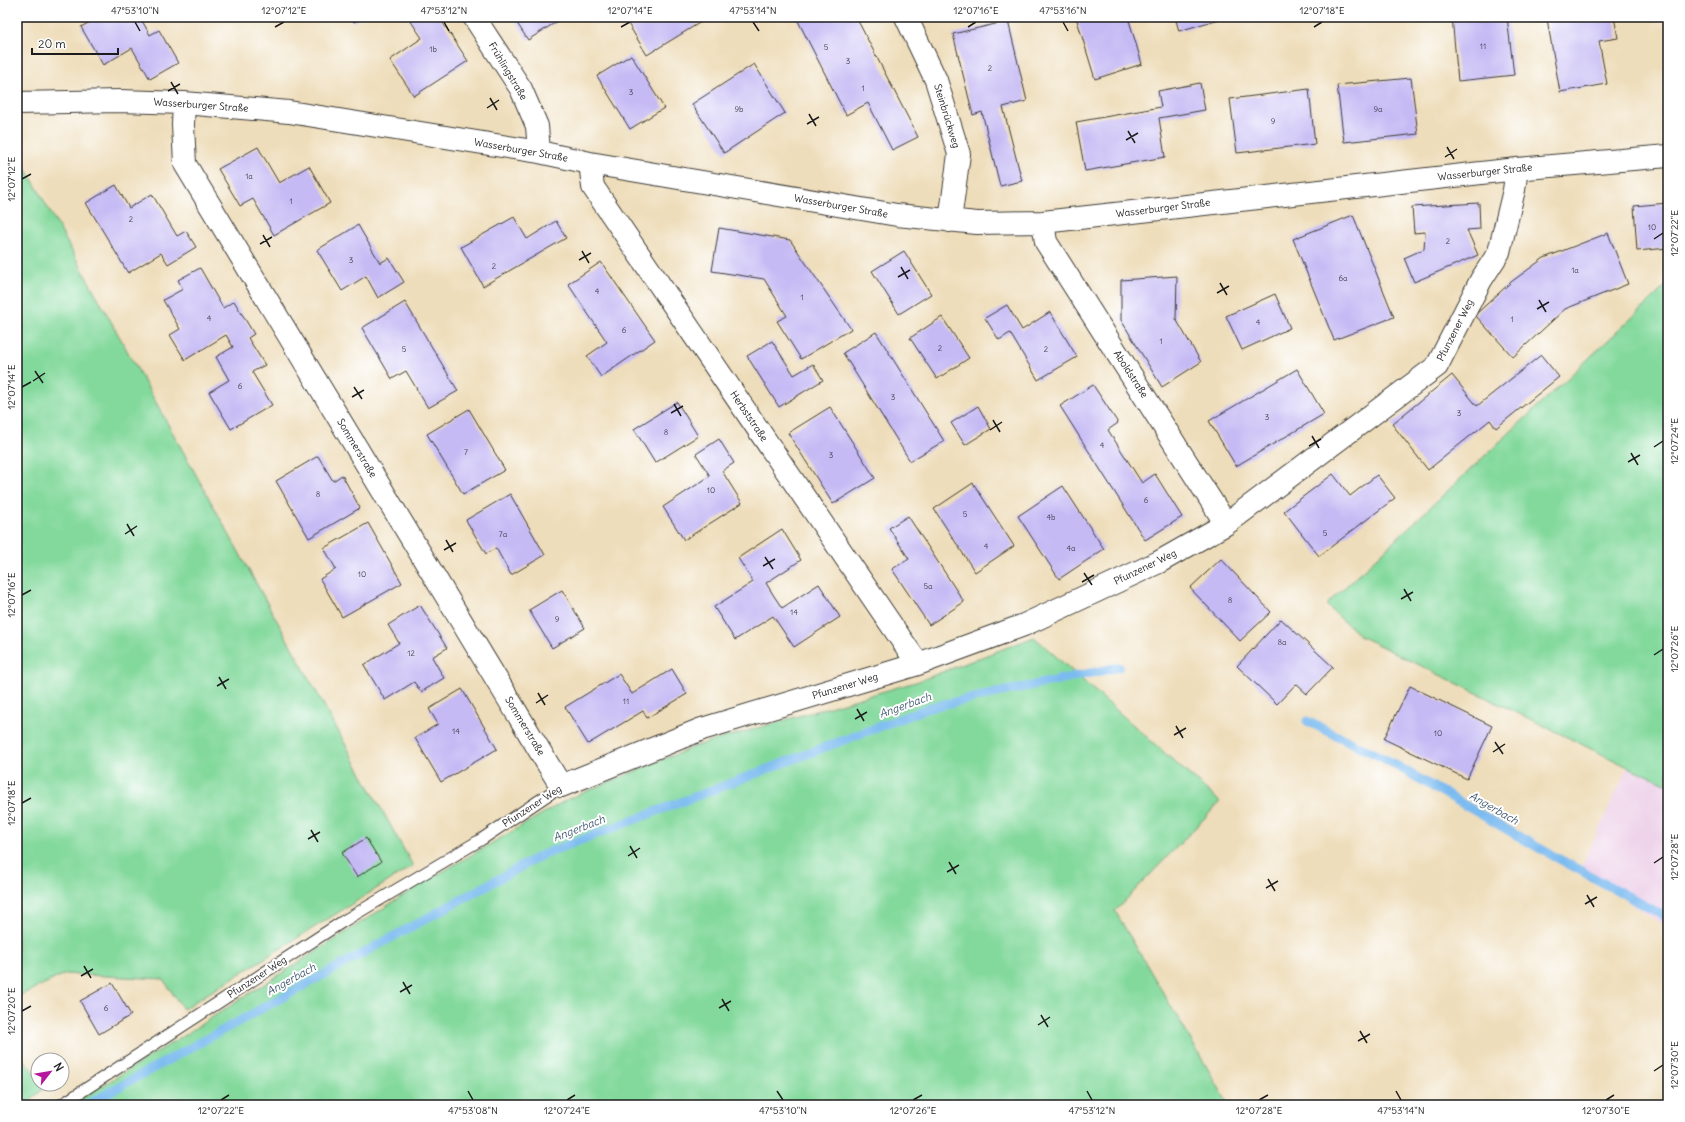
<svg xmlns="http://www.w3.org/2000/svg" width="1685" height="1122" viewBox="0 0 1685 1122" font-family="Delius,sans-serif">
  <rect width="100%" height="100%" fill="#fff"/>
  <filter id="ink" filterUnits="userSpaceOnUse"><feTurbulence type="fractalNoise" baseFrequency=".025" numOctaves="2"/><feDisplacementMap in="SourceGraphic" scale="8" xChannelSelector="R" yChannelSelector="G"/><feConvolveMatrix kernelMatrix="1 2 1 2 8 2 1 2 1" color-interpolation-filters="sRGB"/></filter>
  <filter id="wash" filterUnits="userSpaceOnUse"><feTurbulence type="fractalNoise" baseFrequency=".012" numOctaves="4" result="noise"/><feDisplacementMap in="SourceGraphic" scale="16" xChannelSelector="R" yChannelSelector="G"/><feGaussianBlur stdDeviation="0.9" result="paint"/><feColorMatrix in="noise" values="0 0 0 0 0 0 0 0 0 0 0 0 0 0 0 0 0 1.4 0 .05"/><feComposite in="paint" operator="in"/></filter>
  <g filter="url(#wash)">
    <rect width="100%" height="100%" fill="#eeddba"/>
    <!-- built -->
    <path fill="#edd0e8" d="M 1628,767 L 1668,784 L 1668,928 L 1580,870 Z"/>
    <!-- green -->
    <path fill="#83d99c" stroke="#507a5c" d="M 17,152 L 413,866 L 183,1009 L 163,979 L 65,974 L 17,997 Z
      M 1668,284 L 1668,784 L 1628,767 L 1360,636 L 1326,605 Z
      M 1034,637 L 1220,802 L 1115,911 L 1229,1105 L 71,1105 L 186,1034 L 423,883 L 568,799 L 696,746 L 919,681 Z
      M 17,1052 L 38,1077 L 38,1084 L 44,1084 L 46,1087 L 24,1105 L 17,1105 Z"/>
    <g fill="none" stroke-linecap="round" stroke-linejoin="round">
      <!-- stream -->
      <path stroke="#7cbbf0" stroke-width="9" d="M 1307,721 L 1385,759 L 1539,848 L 1668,918
        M 86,1105 L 544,854 L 931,707 L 1119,667"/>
    </g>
    <g id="blocks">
      <!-- building -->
      <path fill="#c5baf4" d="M 99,17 L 140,17 L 150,35 L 159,30 L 178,63 L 150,79 L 132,48 L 103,65 L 81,27 Z
        M 350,17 L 361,17 L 354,22 Z
        M 408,17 L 439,17 L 468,61 L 414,96 L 390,60 L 422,38 Z
        M 513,17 L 564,17 L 528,40 Z
        M 624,17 L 709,17 L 647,55 Z
        M 796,17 L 856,17 L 918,137 L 892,150 L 868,103 L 846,115 Z
        M 1076,17 L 1128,17 L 1142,64 L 1095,79 Z
        M 1175,17 L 1226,17 L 1179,31 Z
        M 1452,17 L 1507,17 L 1514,75 L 1458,81 Z
        M 1558,17 L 1614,17 L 1618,38 L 1599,41 L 1607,84 L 1560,92 L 1547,19 Z
        M 1008,21 L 1027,101 L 1003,107 L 1022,181 L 1000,186 L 982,112 L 973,115 L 953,34 Z
        M 631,55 L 664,108 L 630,129 L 597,76 Z
        M 754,64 L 785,113 L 724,153 L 692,104 Z
        M 1411,78 L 1418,134 L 1344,142 L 1337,85 Z
        M 1200,83 L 1205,110 L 1159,118 L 1165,157 L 1085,171 L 1076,122 L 1161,107 L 1158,91 Z
        M 1309,89 L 1315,144 L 1237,153 L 1230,99 Z
        M 258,147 L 279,183 L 309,166 L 330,203 L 274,235 L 253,199 L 240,206 L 218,169 Z
        M 116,185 L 129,208 L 152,194 L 177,236 L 186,231 L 196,247 L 168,264 L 161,253 L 128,273 L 86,203 Z
        M 1479,203 L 1480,229 L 1467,230 L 1478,255 L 1414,282 L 1404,258 L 1424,249 L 1425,232 L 1414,233 L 1412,207 Z
        M 1668,203 L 1668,248 L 1637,251 L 1634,206 Z
        M 1353,215 L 1394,317 L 1334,340 L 1293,239 Z
        M 514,217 L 527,239 L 556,221 L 566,238 L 483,286 L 461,247 Z
        M 358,225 L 380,263 L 389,258 L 404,282 L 378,298 L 366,276 L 342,291 L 317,250 Z
        M 719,228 L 790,240 L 851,329 L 801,359 L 777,321 L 787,316 L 764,279 L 712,271 Z
        M 1608,233 L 1628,284 L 1565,309 L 1513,357 L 1475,315 L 1511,282 L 1544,258 Z
        M 904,251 L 931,294 L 899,314 L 872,271 Z
        M 601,262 L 655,340 L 601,377 L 587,356 L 607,342 L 568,284 Z
        M 200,268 L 223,308 L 234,301 L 254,334 L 248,338 L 265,365 L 252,372 L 272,405 L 231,429 L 209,392 L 229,380 L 216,357 L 233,347 L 226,335 L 185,360 L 170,335 L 180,329 L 163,300 L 183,289 L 178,280 Z
        M 1177,276 L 1176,319 L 1201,362 L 1162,387 L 1121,320 L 1121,280 Z
        M 1275,294 L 1290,328 L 1242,350 L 1226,316 Z
        M 405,302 L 458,391 L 428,408 L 406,371 L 392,379 L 362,328 Z
        M 1007,305 L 1022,330 L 1050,312 L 1077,357 L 1038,380 L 1010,333 L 999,340 L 985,318 Z
        M 942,317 L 969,358 L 937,379 L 910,338 Z
        M 876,332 L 944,441 L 910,461 L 843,353 Z
        M 772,341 L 794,375 L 813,364 L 823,380 L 779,407 L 747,356 Z
        M 1541,355 L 1559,377 L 1496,428 L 1490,420 L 1428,470 L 1392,424 L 1452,375 L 1477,406 Z
        M 1297,369 L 1324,414 L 1236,466 L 1209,421 Z
        M 1093,385 L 1118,423 L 1108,430 L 1142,483 L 1155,474 L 1182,517 L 1145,540 L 1060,406 Z
        M 677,402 L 698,436 L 655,463 L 634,429 Z
        M 978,406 L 991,429 L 965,445 L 951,423 Z
        M 830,407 L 875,478 L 833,504 L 788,433 Z
        M 469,409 L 505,470 L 463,494 L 427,434 Z
        M 719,439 L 734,463 L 722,471 L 742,503 L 684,540 L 663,507 L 710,476 L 696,454 Z
        M 318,456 L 333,481 L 342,475 L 360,508 L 309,538 L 276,481 Z
        M 1333,474 L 1350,496 L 1377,475 L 1395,498 L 1319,556 L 1284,511 Z
        M 973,483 L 1014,546 L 975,572 L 934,509 Z
        M 1063,486 L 1104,549 L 1059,579 L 1018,516 Z
        M 510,494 L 545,555 L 511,575 L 496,548 L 486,554 L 466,520 Z
        M 908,516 L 964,602 L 929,625 L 892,569 L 909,559 L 889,528 Z
        M 368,523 L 402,583 L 342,617 L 320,579 L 336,569 L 324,548 Z
        M 782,529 L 801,560 L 766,583 L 774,596 L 782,608 L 819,584 L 840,617 L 794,647 L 773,616 L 735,640 L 714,607 L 753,582 L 738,558 Z
        M 1221,559 L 1271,612 L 1240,641 L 1190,588 Z
        M 562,590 L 585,628 L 552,648 L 529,610 Z
        M 420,605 L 447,648 L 432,657 L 444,678 L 421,692 L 414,682 L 385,700 L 364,665 L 399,643 L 388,625 Z
        M 1281,619 L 1333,667 L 1307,694 L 1296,684 L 1277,704 L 1237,666 Z
        M 672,669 L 687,694 L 647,718 L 643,711 L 588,744 L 565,707 L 619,674 L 632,694 Z
        M 1410,686 L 1492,726 L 1467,779 L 1384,739 Z
        M 462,689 L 497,749 L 441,782 L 415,738 L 438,724 L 429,709 Z
        M 366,838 L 381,862 L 357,877 L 342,853 Z
        M 112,983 L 131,1015 L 99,1034 L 80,1001 Z"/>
    </g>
  </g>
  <g filter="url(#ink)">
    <use href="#blocks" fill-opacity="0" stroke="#3c3934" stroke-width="1"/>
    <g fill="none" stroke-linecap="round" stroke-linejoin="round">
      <defs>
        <path id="lane" d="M 61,1105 L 342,922 L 482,839 L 561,786"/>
        <path id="street" d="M 474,17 L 521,89 L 537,126 L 539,152
          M 906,17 L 936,80 L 959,154 L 950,221
          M 17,103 L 120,101 L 184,103 L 289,112 L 539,152 L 590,163 L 897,215 L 977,223 L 1043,222 L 1517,169 L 1668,156
          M 184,103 L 183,125 L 185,164 L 561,786 L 702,729 L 918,664 L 1024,625 L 1159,562 L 1226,524 L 1437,366 L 1481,280 L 1499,252 L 1514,190 L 1517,169
          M 590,163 L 593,187 L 918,664
          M 1043,222 L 1046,242 L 1226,524"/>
      </defs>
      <!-- lane casing -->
      <use href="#lane" stroke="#3c3934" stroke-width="13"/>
      <!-- street casing -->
      <use href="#street" stroke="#3c3934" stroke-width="24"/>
      <!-- lane -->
      <use href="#lane" stroke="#fff" stroke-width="11"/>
      <!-- street -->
      <use href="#street" stroke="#fff" stroke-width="22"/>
    </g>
  </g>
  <!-- ticks -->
  <path fill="none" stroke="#1c1c1c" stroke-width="1.5" d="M 135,22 L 140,31M 444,22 L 449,31M 753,22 L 759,31M 1063,22 L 1068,31M 275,27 L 284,22M 621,27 L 630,22M 968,27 L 976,22M 1314,27 L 1322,22M 171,82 L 178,94M 168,91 L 180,84M 490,98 L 497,110M 487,108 L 499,100M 809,114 L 816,126M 807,124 L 819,117M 1128,131 L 1135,143M 1126,140 L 1138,133M 1447,147 L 1454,159M 1445,157 L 1457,149M 22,179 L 31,174M 263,235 L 270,247M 1654,239 L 1663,233M 260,244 L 272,237M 582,251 L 589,263M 579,260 L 591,253M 901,267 L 908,279M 898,277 L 910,270M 1220,283 L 1227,295M 1217,293 L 1229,286M 1539,300 L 1546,312M 1537,309 L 1549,302M 35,371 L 43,383M 33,381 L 45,373M 22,387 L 31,382M 354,387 L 362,399M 352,397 L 364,390M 674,404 L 681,416M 671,413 L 683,406M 993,420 L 1000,432M 990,430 L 1002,422M 1312,436 L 1319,448M 1309,446 L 1321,439M 1654,447 L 1663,441M 1631,453 L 1638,465M 1628,462 L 1640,455M 127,524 L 134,536M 125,534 L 137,526M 446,540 L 453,552M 444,550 L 456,543M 765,557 L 773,569M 763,566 L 775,559M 1084,573 L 1092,585M 1082,582 L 1094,575M 1404,589 L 1411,601M 22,595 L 31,590M 1401,599 L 1413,592M 1654,655 L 1663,649M 219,677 L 226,689M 217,686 L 229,679M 538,693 L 545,705M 536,703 L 548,695M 857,709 L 864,721M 855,719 L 867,712M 1176,726 L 1183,738M 1174,735 L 1186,728M 1495,742 L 1503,754M 1493,752 L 1505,744M 22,803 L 31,798M 311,830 L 318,842M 308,839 L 320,832M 630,846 L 637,858M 628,856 L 640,848M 949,862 L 956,874M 1654,863 L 1663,857M 947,872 L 959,865M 1268,879 L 1275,891M 1266,888 L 1278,881M 1587,895 L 1594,907M 1585,904 L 1597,897M 84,966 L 91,978M 81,976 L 93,969M 403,982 L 410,994M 400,992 L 412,985M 722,999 L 729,1011M 719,1008 L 731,1001M 22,1011 L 31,1006M 1041,1015 L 1048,1027M 1038,1025 L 1050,1017M 1360,1031 L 1367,1043M 1358,1041 L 1370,1034M 1654,1071 L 1663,1065M 468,1091 L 473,1100M 777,1091 L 783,1100M 1087,1091 L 1092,1100M 1396,1091 L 1401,1100M 221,1100 L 229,1095M 567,1100 L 575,1095M 913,1100 L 922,1095M 1259,1100 L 1268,1095M 1606,1100 L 1614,1095"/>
  <g text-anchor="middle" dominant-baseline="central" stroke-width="4" stroke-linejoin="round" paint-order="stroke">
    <!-- number labels -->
    <g font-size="8" fill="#464452">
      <text x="1483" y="46">11</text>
      <text x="826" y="47">5</text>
      <text x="433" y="49">1b</text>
      <text x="848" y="61">3</text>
      <text x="990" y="68">2</text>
      <text x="863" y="88">1</text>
      <text x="631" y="92">3</text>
      <text x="739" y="109">9b</text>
      <text x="1378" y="109">9a</text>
      <text x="1273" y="121">9</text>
      <text x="249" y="176">1a</text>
      <text x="291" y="201">1</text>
      <text x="131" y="219">2</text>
      <text x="1652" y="227">10</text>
      <text x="1448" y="241">2</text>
      <text x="351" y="260">3</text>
      <text x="494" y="266">2</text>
      <text x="1575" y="270">1a</text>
      <text x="1343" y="278">6a</text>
      <text x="597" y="291">4</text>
      <text x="802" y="297">1</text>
      <text x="209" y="318">4</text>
      <text x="1512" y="319">1</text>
      <text x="1258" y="322">4</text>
      <text x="624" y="330">6</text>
      <text x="1161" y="341">1</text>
      <text x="940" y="348">2</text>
      <text x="404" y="349">5</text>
      <text x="1046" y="349">2</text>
      <text x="240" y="386">6</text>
      <text x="893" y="397">3</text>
      <text x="1459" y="413">3</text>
      <text x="1267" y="417">3</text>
      <text x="666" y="432">8</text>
      <text x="1102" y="445">4</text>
      <text x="466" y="452">7</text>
      <text x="831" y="455">3</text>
      <text x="711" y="490">10</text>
      <text x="318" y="494">8</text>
      <text x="1146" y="500">6</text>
      <text x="965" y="514">5</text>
      <text x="1051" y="517">4b</text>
      <text x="1325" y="533">5</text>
      <text x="503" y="534">7a</text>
      <text x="986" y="546">4</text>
      <text x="1071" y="548">4a</text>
      <text x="362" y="574">10</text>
      <text x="928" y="586">5a</text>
      <text x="1230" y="600">8</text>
      <text x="794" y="612">14</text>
      <text x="557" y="619">9</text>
      <text x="1282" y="642">8a</text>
      <text x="411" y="653">12</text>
      <text x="626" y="701">11</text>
      <text x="456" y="731">14</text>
      <text x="1438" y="733">10</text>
      <text x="106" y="1008">6</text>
    </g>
    <!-- street labels -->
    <g font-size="10" fill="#1c1c1c" stroke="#fff">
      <text transform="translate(508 71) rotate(59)">Frühlingstraße</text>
      <text transform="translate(201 105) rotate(4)">Wasserburger Straße</text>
      <text transform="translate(947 116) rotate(73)">Steinbrückweg</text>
      <text transform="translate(521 150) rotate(10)">Wasserburger Straße</text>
      <text transform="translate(1485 172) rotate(-6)">Wasserburger Straße</text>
      <text transform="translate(841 206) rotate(10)">Wasserburger Straße</text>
      <text transform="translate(1163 208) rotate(-7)">Wasserburger Straße</text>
      <text transform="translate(1455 330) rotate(-63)">Pfunzener Weg</text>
      <text transform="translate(1131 374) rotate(57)">Aboldstraße</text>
      <text transform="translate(749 416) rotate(56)">Herbststraße</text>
      <text transform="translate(357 448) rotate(59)">Sommerstraße</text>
      <text transform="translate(1145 567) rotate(-26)">Pfunzener Weg</text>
      <text transform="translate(845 686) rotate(-17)">Pfunzener Weg</text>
      <text transform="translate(525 726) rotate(59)">Sommerstraße</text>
      <text transform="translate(532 806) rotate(-33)">Pfunzener Weg</text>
      <text transform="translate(257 977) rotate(-33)">Pfunzener Weg</text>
    </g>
    <!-- water labels -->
    <g font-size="11" font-style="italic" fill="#425c71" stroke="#fff">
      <text transform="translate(905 705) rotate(-20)">Angerbach</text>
      <text transform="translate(1494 808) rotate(30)">Angerbach</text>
      <text transform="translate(579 828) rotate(-21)">Angerbach</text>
      <text transform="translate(291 979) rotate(-29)">Angerbach</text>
    </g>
  </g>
  <!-- margin -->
  <rect width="1685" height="1122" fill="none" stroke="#fff" stroke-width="44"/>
  <!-- north arrow -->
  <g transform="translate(50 1072) rotate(59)"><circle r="19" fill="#ffffff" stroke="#a4a4a4"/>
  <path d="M0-3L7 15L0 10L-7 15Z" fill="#b5179e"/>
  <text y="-6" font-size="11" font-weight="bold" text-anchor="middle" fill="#1c1c1c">N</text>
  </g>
  <!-- scale -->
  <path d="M32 48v6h86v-6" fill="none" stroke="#1c1c1c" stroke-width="2"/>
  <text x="38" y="48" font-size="12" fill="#1c1c1c" stroke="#ffffff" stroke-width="3" paint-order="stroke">20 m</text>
  <rect x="22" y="22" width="1641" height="1078" fill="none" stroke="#1c1c1c" stroke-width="1.5"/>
  <g font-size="10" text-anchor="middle" fill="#1c1c1c">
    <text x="135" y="14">47°53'10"N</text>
    <text x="284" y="14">12°07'12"E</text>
    <text x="444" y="14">47°53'12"N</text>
    <text x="630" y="14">12°07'14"E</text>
    <text x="753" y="14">47°53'14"N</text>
    <text x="976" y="14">12°07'16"E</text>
    <text x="1063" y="14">47°53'16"N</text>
    <text x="1322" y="14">12°07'18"E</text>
    <text transform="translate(11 179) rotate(-90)" y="4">12°07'12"E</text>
    <text transform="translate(1674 233) rotate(-90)" y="4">12°07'22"E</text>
    <text transform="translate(11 387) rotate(-90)" y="4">12°07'14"E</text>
    <text transform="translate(1674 441) rotate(-90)" y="4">12°07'24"E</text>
    <text transform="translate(11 595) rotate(-90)" y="4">12°07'16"E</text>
    <text transform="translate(1674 649) rotate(-90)" y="4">12°07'26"E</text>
    <text transform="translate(11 803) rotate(-90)" y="4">12°07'18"E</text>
    <text transform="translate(1674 857) rotate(-90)" y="4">12°07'28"E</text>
    <text transform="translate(11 1011) rotate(-90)" y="4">12°07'20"E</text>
    <text transform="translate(1674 1065) rotate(-90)" y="4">12°07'30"E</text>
    <text x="221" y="1114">12°07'22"E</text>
    <text x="473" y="1114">47°53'08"N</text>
    <text x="567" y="1114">12°07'24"E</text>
    <text x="783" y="1114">47°53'10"N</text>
    <text x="913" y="1114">12°07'26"E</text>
    <text x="1092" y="1114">47°53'12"N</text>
    <text x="1259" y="1114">12°07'28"E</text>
    <text x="1401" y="1114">47°53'14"N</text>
    <text x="1606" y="1114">12°07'30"E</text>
  </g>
</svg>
